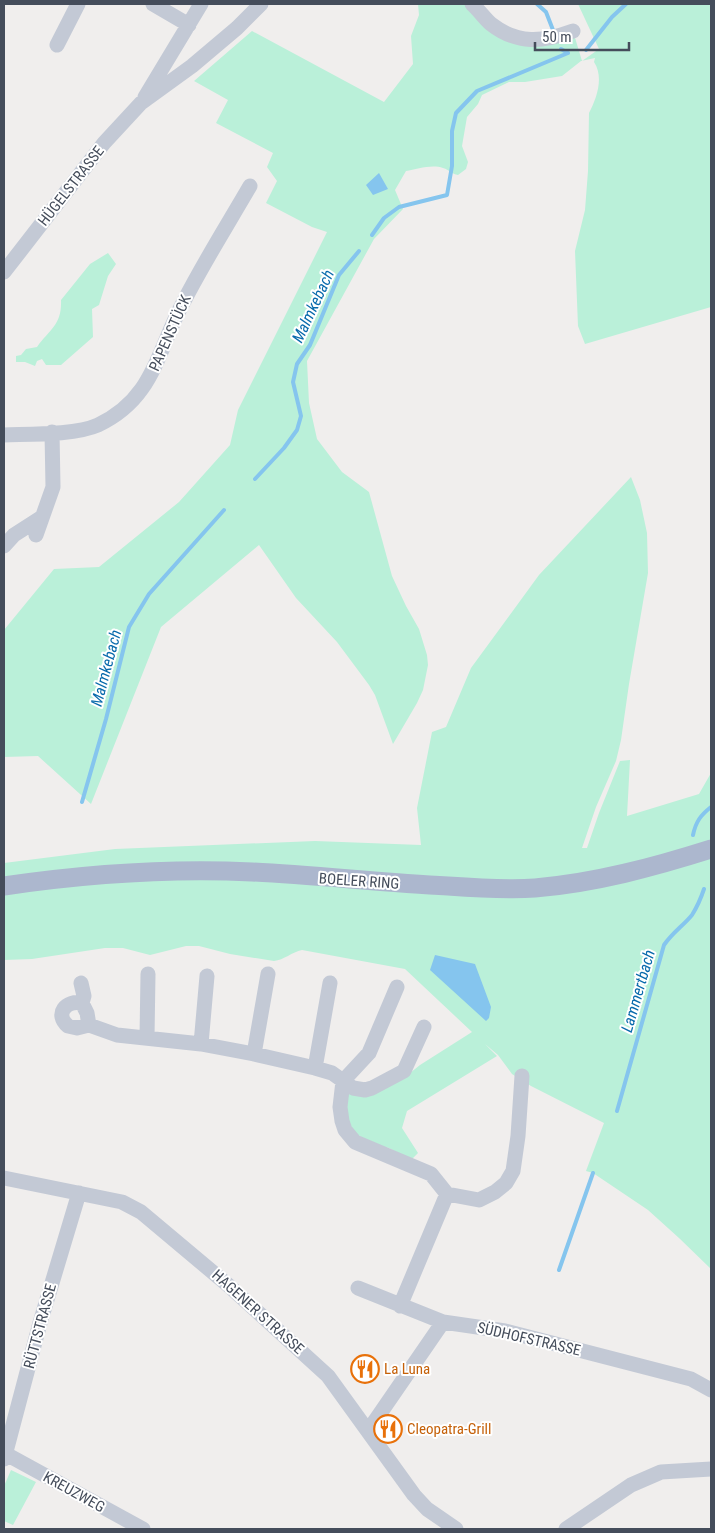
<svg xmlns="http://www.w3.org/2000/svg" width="715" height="1533" viewBox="0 0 715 1533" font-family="'Roboto Condensed',sans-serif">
  <rect width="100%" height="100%" fill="#f0eeed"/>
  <!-- green -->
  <path fill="#baf0d9" d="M 418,4 L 472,4 L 508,34 L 573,31 L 582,61 L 599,49 L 578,4 L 711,4 L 711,307 L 585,344 L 578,326 L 575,251 L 585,210 L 588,171 L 589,113 C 597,98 604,77 594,62 L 595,58 L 581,61 L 562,76 L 525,82 L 509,82 L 482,95 L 478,104 L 467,117 L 462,146 L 468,162 L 466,169 L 458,175 C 449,173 450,170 443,168 C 432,164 417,169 406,171 L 395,190 L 403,209 L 374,239 L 307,361 L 309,403 L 317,439 L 342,472 L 369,492 L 392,576 L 406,606 L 419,629 L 427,655 L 428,665 L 423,690 L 417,703 L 393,744 L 375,695 L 369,685 L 337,642 L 296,598 L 259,545 L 161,627 L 91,804 L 38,756 L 4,757 L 4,630 L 54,569 L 99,567 L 179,502 L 230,445 L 238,410 L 327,232 L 312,227 L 266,203 L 277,181 L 267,167 L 273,153 L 216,123 L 228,100 L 194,81 L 252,31 L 384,102 L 413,64 L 411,36 L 419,15 Z
    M 108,253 L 116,264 L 108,276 L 99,305 L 92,309 L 93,337 L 61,365 L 46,365 L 42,359 L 37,361 L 35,366 L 25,362 L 16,362 L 16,356 L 21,355 L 26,349 L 37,347 C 50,329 62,325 61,300 L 90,264 Z
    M 631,477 L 640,500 L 647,533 L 648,573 L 629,684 L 621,740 L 616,761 L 596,807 L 582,848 L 587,848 L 599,813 L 620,761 L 630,760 L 627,816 L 699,794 L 711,773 L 711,1269 L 679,1238 L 648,1210 L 593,1173 L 586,1171 L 604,1123 L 531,1086 L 512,1074 L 498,1055 L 485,1044 L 497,1056 L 407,1111 L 402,1128 L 418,1153 L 411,1160 L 389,1148 L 379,1146 L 354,1133 L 346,1116 L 348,1094 L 405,1077 L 420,1065 L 472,1032 L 405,969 L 302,950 C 292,952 284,960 274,961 L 230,954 L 199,946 L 186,946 L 150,955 L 123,948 L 105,948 L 32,959 L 4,960 L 4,863 L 115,849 L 315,841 L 421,845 L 417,808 L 432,732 L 446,727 L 471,668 L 539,575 Z
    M 11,1470 L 36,1482 L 13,1525 L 4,1521 L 4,1486 Z"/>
  <!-- water -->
  <path fill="#85c5ee" d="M 379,173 L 388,189 L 373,195 L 366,185 Z
    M 435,955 L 475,964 L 491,1007 L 489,1018 L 486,1021 L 430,970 Z"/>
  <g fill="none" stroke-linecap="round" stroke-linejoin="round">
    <!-- stream -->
    <path stroke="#85c5ee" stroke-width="4" d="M 537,4 L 546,12 L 553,30
      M 561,49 L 568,53
      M 586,50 L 612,17 L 626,4
      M 372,235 L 384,218 L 399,207 L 447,195 L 452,166 L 452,131 L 456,113 L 477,91 L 568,53
      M 255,479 L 284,448 L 297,430 L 301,416 L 293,382 L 297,364 L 310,345 L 339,275 L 359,251
      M 82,802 L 106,719 L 129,627 L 149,594 L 224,510
      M 693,835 C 696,821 701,815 711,807
      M 617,1111 L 664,945 C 673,932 683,926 692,915 C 697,907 701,898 704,889
      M 559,1270 L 593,1173"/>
    <!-- minor -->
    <path stroke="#c3c9d5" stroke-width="15" d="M 153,4 L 189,25
      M 472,4 C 479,10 484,18 491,24 C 518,45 543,42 573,31
      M 57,45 L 78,4
      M 145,97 L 201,4
      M 4,272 L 104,143 L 141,103 L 192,66 L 237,28 L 261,4
      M 4,435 C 29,434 76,435 98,425 C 155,398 157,350 184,301 C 204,262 228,224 250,186
      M 36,535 L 53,487 L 52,432
      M 4,546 L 14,535 L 42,517
      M 81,983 L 84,996 L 82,1003 L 87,1013 L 89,1025 L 77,1028 L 68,1026 C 54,1014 66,1000 82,1003
      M 397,987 L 369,1053 L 343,1081 L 340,1107 L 342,1121 L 345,1130 L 355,1142 L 431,1174 L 447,1194
      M 89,1025 L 117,1035 L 201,1044 L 254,1054 L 315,1068 L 332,1073 L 353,1088 L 365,1090 L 372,1088 L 404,1071 L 424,1027
      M 147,1038 L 148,974
      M 201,1044 L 207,976
      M 254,1054 L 268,974
      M 315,1068 L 330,983
      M 4,1178 L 122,1202 L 141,1212 L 228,1285 L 328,1376 L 414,1495 L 427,1509 L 456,1529
      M 358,1288 L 443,1322
      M 400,1306 L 447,1194 L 479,1200 L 495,1192 L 506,1183 L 513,1171 L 518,1136 L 522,1076
      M 368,1431 L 443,1322 L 505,1331 L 691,1379 L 711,1390
      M 6,1454 L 143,1529
      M 4,1459 L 40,1323 L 79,1193
      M 566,1529 L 631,1485 L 661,1472 L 711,1469"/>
    <!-- major -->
    <path stroke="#acb7ce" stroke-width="19" d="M 4,886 C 86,874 169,868 252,872 C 317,875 383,883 448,886 C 477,888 506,890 535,888 C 595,883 654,867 711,849"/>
  </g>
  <!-- icons -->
  <defs>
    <symbol id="restaurant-ring" viewBox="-11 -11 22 22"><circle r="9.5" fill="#fff" stroke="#e8710a" stroke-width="1.5"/><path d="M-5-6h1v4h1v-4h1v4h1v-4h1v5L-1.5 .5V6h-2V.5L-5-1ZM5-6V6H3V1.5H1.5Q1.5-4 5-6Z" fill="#e8710a"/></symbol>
  </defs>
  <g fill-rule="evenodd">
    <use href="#restaurant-ring" x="349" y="1353" width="32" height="32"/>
    <use href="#restaurant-ring" x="372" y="1413" width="32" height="32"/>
  </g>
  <g text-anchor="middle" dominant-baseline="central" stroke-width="4" stroke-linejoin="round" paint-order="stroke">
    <!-- street labels -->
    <g font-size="15" fill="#454d5b" stroke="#fff">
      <text transform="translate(71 186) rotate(-52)">HÜGELSTRASSE</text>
      <text transform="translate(170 333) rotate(-66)">PAPENSTÜCK</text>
      <text transform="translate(359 881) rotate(4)">BOELER RING</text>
      <text transform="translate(258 1312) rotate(42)">HAGENER STRASSE</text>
      <text transform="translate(40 1326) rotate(-75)">RÜTTSTRASSE</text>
      <text transform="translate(529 1339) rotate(13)">SÜDHOFSTRASSE</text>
      <text transform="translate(74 1492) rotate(29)">KREUZWEG</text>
    </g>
    <!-- food labels -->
    <g font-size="15" fill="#c56008" stroke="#fff" text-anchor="start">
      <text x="384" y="1369">La Luna</text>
      <text x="407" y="1429">Cleopatra-Grill</text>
    </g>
    <!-- water labels -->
    <g font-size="16" font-style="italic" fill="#086aac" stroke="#fff">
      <text transform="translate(313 306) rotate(-65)">Malmkebach</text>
      <text transform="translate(106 668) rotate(-75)">Malmkebach</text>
      <text transform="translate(638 991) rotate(-74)">Lammertbach</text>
    </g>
  </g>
  <!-- border -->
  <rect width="715" height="1533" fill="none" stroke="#454d5b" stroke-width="10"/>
  <!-- scale -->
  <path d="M535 42v8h94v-8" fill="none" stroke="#454d5b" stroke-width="2.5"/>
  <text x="542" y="42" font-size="15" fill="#454d5b" stroke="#ffffff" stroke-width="4" paint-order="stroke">50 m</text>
</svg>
